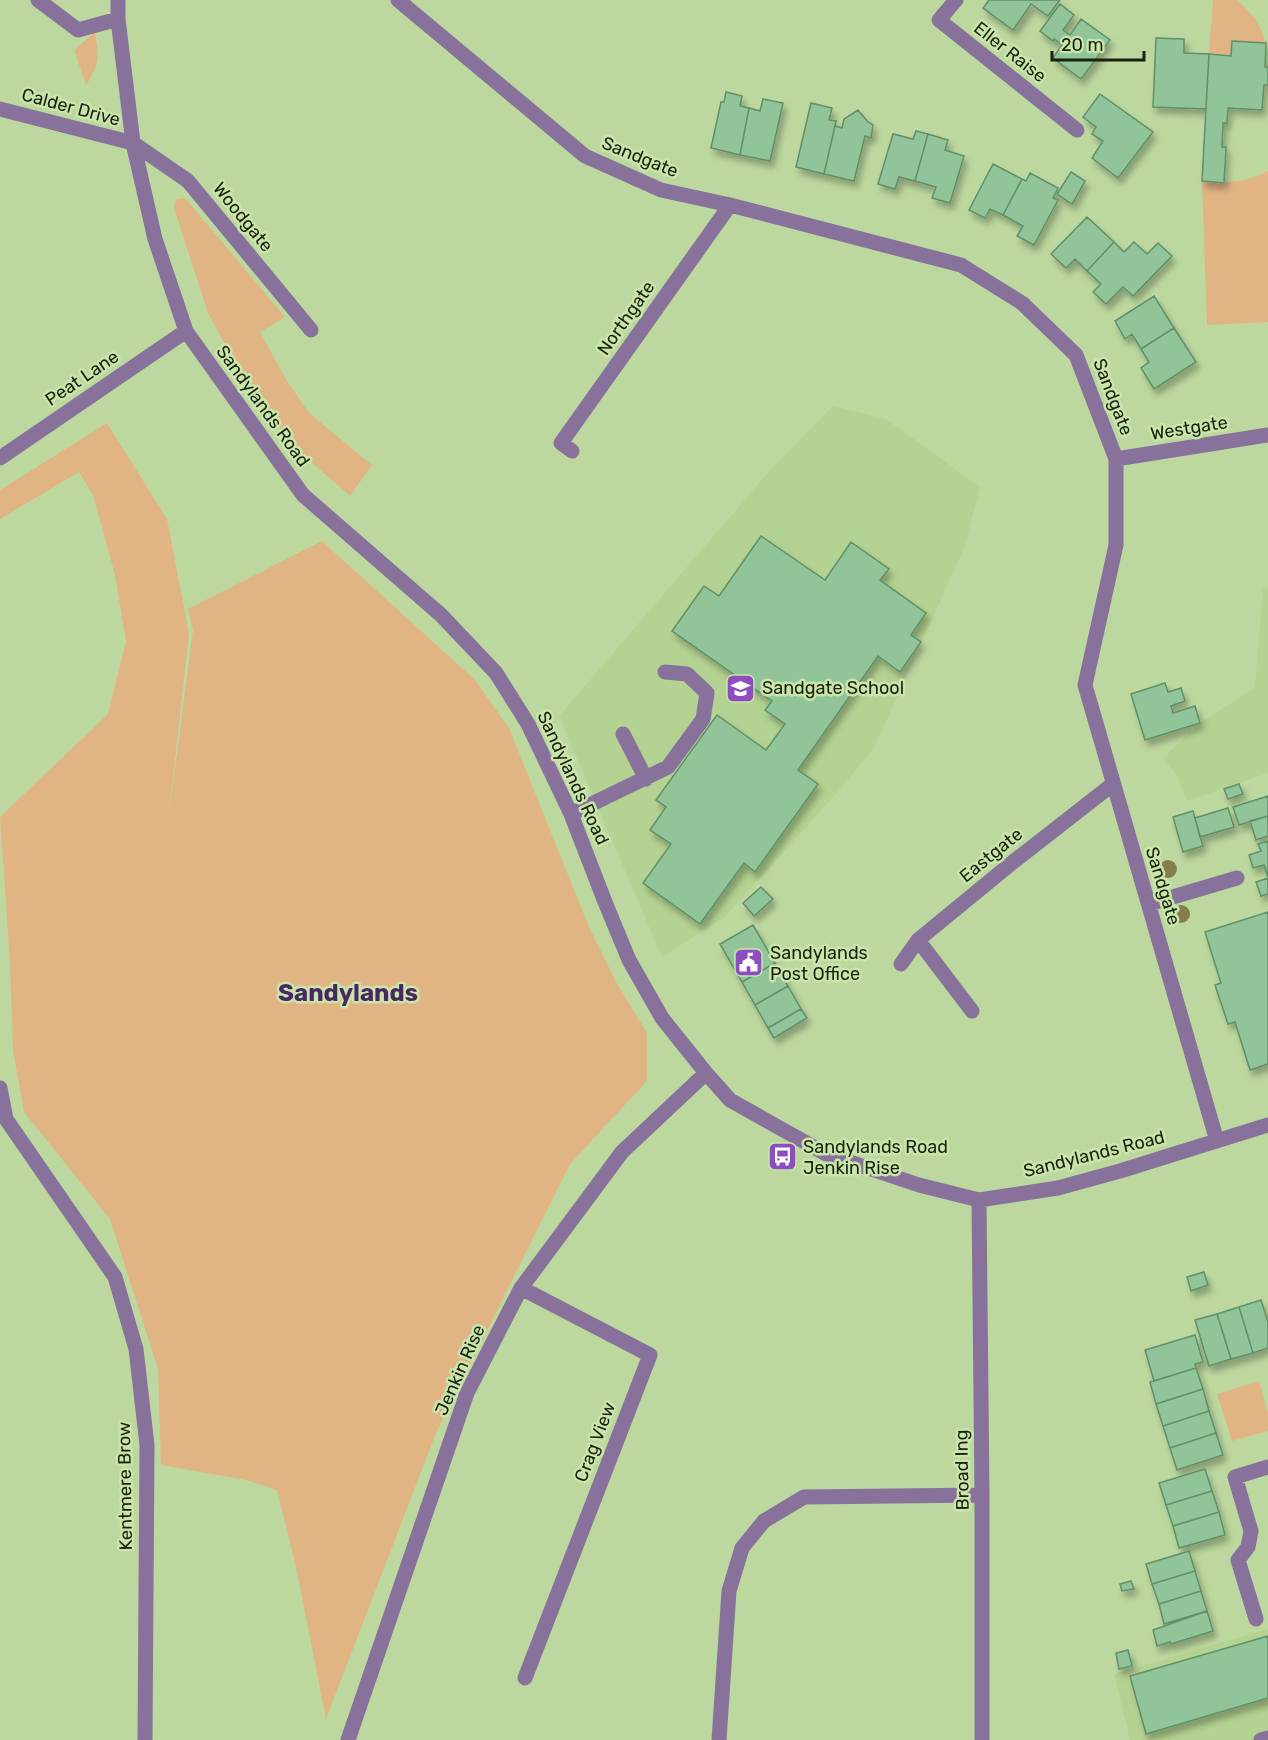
<svg xmlns="http://www.w3.org/2000/svg" width="1268" height="1740" viewBox="0 0 1268 1740" font-family="Rubik,sans-serif">
  <defs>
    <filter id="shadow"><feDropShadow dx="3.5" dy="6" stdDeviation="3" flood-color="#0004"/></filter>
  </defs>
  <rect width="100%" height="100%" fill="#bdd89f"/>
  <!-- built -->
  <path fill="#b4d291" d="M 833,406 L 886,419 L 980,487 L 964,548 L 874,748 L 840,789 L 725,917 L 662,957 L 559,716 L 771,469 Z
    M 1268,588 L 1268,773 L 1187,801 L 1177,776 L 1163,758 L 1204,720 L 1255,688 L 1263,589 Z
    M 1268,1629 L 1268,1740 L 1130,1740 L 1114,1674 Z"/>
  <!-- green -->
  <path fill="#e1b484" d="M 1213,0 L 1237,0 C 1252,14 1260,23 1266,43 L 1232,41 L 1231,55 L 1209,54 Z
    M 95,32 C 99,57 100,64 86,85 L 74,50 Z
    M 1268,171 L 1268,322 L 1207,325 L 1202,181 C 1230,183 1243,183 1268,171 Z
    M 185,198 L 285,317 L 260,332 L 287,381 L 309,413 L 372,465 L 350,496 L 293,446 L 241,374 L 208,313 L 174,208 L 176,199 Z
    M 107,423 L 167,519 L 189,634 L 168,823 L 193,630 L 188,609 L 322,541 L 475,680 L 509,728 L 589,927 L 616,982 L 647,1033 L 647,1081 L 570,1164 L 436,1433 L 326,1719 L 297,1572 L 277,1490 L 246,1480 L 161,1465 L 158,1369 L 110,1219 L 24,1112 L 13,1050 L 10,963 L 0,817 L 108,714 L 126,641 L 115,575 L 93,495 L 79,472 L 0,519 L 0,490 Z
    M 1259,1381 L 1268,1413 L 1268,1431 L 1232,1441 L 1217,1394 Z"/>
  <!-- building -->
  <path fill="#91c499" stroke="#5f9067" stroke-width="1.5" filter="url(#shadow)" d="M 989,0 L 1060,0 L 1048,16 L 1031,4 L 1013,30 L 983,8 Z
    M 1060,4 L 1074,15 L 1063,30 L 1070,35 L 1081,19 L 1110,40 L 1081,79 L 1053,58 L 1062,45 L 1054,39 L 1053,41 L 1040,31 Z
    M 1156,38 L 1184,39 L 1184,53 L 1209,54 L 1206,109 L 1153,107 Z
    M 1232,41 L 1266,43 L 1265,67 L 1268,67 L 1268,85 L 1264,85 L 1262,110 L 1228,108 L 1227,123 L 1223,123 L 1222,147 L 1226,147 L 1224,183 L 1202,181 L 1209,54 L 1231,56 Z
    M 726,92 L 742,96 L 740,106 L 749,108 L 740,155 L 711,148 L 721,102 L 724,102 Z
    M 1100,94 L 1153,132 L 1118,178 L 1092,158 L 1103,141 L 1092,134 L 1096,127 L 1083,117 Z
    M 763,99 L 783,103 L 770,161 L 740,155 L 749,108 L 760,111 Z
    M 811,103 L 832,108 L 829,120 L 836,121 L 824,174 L 796,167 Z
    M 858,110 L 867,121 L 873,125 L 871,138 L 865,136 L 854,181 L 824,174 L 835,126 L 842,128 L 844,119 Z
    M 916,131 L 928,134 L 915,181 L 899,177 L 895,189 L 878,184 L 893,134 L 913,139 Z
    M 928,134 L 948,140 L 945,150 L 964,156 L 950,203 L 932,198 L 936,187 L 915,181 Z
    M 993,164 L 1022,179 L 1003,215 L 990,209 L 985,218 L 969,210 Z
    M 1071,172 L 1085,181 L 1072,204 L 1057,194 Z
    M 1030,173 L 1058,188 L 1053,198 L 1058,200 L 1034,245 L 1017,236 L 1023,226 L 1003,215 L 1022,179 L 1026,181 Z
    M 1087,217 L 1114,242 L 1087,271 L 1075,259 L 1066,268 L 1051,254 Z
    M 1114,242 L 1124,252 L 1134,242 L 1147,254 L 1158,243 L 1172,256 L 1133,296 L 1123,287 L 1106,304 L 1093,292 L 1101,284 L 1087,271 Z
    M 1154,296 L 1174,328 L 1141,349 L 1132,334 L 1125,339 L 1115,321 Z
    M 1174,328 L 1196,362 L 1154,389 L 1141,368 L 1149,362 L 1141,349 Z
    M 761,536 L 825,580 L 851,542 L 889,569 L 880,580 L 926,613 L 911,635 L 921,642 L 900,672 L 878,656 L 798,770 L 818,784 L 755,872 L 744,863 L 700,924 L 643,883 L 671,844 L 650,830 L 666,807 L 656,800 L 717,715 L 766,750 L 785,724 L 765,710 L 772,701 L 672,631 L 704,586 L 719,596 Z
    M 1165,683 L 1168,692 L 1181,688 L 1185,701 L 1171,706 L 1173,713 L 1195,706 L 1200,723 L 1145,740 L 1131,694 Z
    M 1239,784 L 1243,794 L 1228,799 L 1224,789 Z
    M 1268,796 L 1268,816 L 1239,825 L 1233,807 Z
    M 1228,808 L 1234,827 L 1200,837 L 1195,818 Z
    M 1193,811 L 1203,846 L 1183,852 L 1173,817 Z
    M 1268,816 L 1268,836 L 1256,840 L 1250,821 Z
    M 1268,841 L 1268,877 L 1264,865 L 1253,868 L 1249,855 L 1261,851 L 1258,844 Z
    M 1268,878 L 1268,894 L 1261,896 L 1256,882 Z
    M 761,887 L 773,899 L 754,916 L 743,903 Z
    M 1268,912 L 1268,1064 L 1250,1070 L 1235,1022 L 1228,1024 L 1215,985 L 1221,983 L 1205,932 Z
    M 753,925 L 775,963 L 742,982 L 720,944 Z
    M 775,963 L 788,986 L 755,1005 L 742,982 Z
    M 788,986 L 801,1009 L 768,1028 L 755,1005 Z
    M 801,1009 L 807,1018 L 774,1038 L 768,1028 Z
    M 1204,1272 L 1208,1285 L 1191,1291 L 1187,1277 Z
    M 1261,1300 L 1268,1322 L 1268,1348 L 1253,1353 L 1239,1307 Z
    M 1239,1307 L 1253,1353 L 1231,1359 L 1217,1314 Z
    M 1217,1314 L 1231,1359 L 1209,1366 L 1195,1320 Z
    M 1195,1335 L 1203,1362 L 1195,1364 L 1196,1368 L 1154,1381 L 1145,1350 Z
    M 1196,1368 L 1203,1389 L 1156,1404 L 1150,1382 Z
    M 1203,1389 L 1209,1411 L 1163,1426 L 1156,1404 Z
    M 1209,1411 L 1216,1433 L 1170,1448 L 1163,1426 Z
    M 1216,1433 L 1223,1455 L 1177,1470 L 1170,1448 Z
    M 1205,1469 L 1212,1491 L 1166,1505 L 1159,1483 Z
    M 1212,1491 L 1219,1512 L 1173,1526 L 1166,1505 Z
    M 1219,1512 L 1225,1535 L 1179,1548 L 1173,1526 Z
    M 1189,1551 L 1195,1571 L 1152,1584 L 1146,1564 Z
    M 1195,1571 L 1201,1591 L 1159,1604 L 1152,1584 Z
    M 1131,1581 L 1134,1589 L 1122,1591 L 1120,1584 Z
    M 1201,1591 L 1207,1611 L 1164,1624 L 1159,1604 Z
    M 1207,1611 L 1213,1631 L 1171,1644 L 1170,1642 L 1157,1646 L 1153,1630 Z
    M 1268,1636 L 1268,1698 L 1146,1734 L 1130,1676 Z
    M 1128,1650 L 1132,1666 L 1119,1669 L 1116,1653 Z"/>
  <g fill="none" stroke-linecap="round" stroke-linejoin="round">
    <!-- minor -->
    <path stroke="#88729b" stroke-width="15" d="M 38,0 L 78,30 L 118,19
      M 118,0 L 118,19 L 133,143 L 155,239 L 186,331 L 303,495 L 441,615 L 496,673 L 528,724 L 571,814 L 605,902 L 629,960 L 662,1018 L 706,1073 L 730,1100 L 826,1154 L 919,1185 L 979,1200 L 1058,1188 L 1120,1171 L 1268,1125
      M 398,0 L 585,156 L 661,190 L 730,205 L 961,265 L 1022,303 L 1076,355 L 1116,459 L 1116,545 L 1085,685 L 1217,1141
      M 956,0 L 939,20 L 1077,130
      M 0,109 L 133,143 L 188,181 L 311,330
      M 572,451 L 561,443 L 730,205
      M 0,458 L 186,331
      M 1116,459 L 1268,435
      M 623,734 L 646,779
      M 571,814 L 668,767 L 703,719 L 707,693 L 687,674 L 665,672
      M 1149,904 L 1237,878
      M 918,940 L 972,1011
      M 901,964 L 918,940 L 1013,862 L 1113,784
      M 0,1088 L 6,1119 L 115,1277 L 136,1349 L 147,1445 L 145,1740
      M 979,1200 L 982,1495 L 982,1740
      M 521,1288 L 650,1355 L 525,1678
      M 1256,1619 L 1238,1560 L 1248,1547 L 1251,1531 L 1235,1477 L 1268,1467
      M 348,1740 L 467,1393 L 521,1288 L 622,1152 L 706,1073
      M 719,1740 L 729,1591 L 742,1548 L 764,1521 L 804,1497 L 982,1495
      M 1261,1740 L 1268,1738"/>
  </g>
  <!-- trees -->
  <g fill="#837e4c">
    <circle cx="1168" cy="869" r="9"/>
    <circle cx="1181" cy="914" r="9"/>
  </g>
  <!-- icons -->
  <defs>
    <symbol id="school-square" viewBox="-11 -11 22 22"><rect x="-9" y="-9" width="18" height="18" rx="4" fill="#8f4cc0" stroke="#cae5ac"/><path d="M0-5L7-2L0 1L-7-2ZM-4 1L0 2.5L4 1V4Q0 6-4 4Z" fill="#fff"/></symbol>
    <symbol id="civic-square" viewBox="-11 -11 22 22"><rect x="-9" y="-9" width="18" height="18" rx="4" fill="#8f4cc0" stroke="#cae5ac"/><path d="M-.6-6.5H3V-4.5H.6V-3L4-1V1h2V6H-6V1h2V-1L-.6-3ZM-1.2 2.5V6h2.4V2.5Z" fill="#fff"/></symbol>
    <symbol id="bus-square" viewBox="-11 -11 22 22"><rect x="-9" y="-9" width="18" height="18" rx="4" fill="#8f4cc0" stroke="#cae5ac"/><path d="M-5-6H5V4H4V6H2V4H-2V6H-4V4H-5ZM-3.5-4V0h7V-4ZM-3.5 1.2v1.5H-2V1.2ZM2 1.2v1.5H3.5V1.2Z" fill="#fff"/></symbol>
  </defs>
  <g fill-rule="evenodd">
    <use href="#school-square" x="724" y="672" width="33" height="33"/>
    <use href="#civic-square" x="732" y="946" width="33" height="33"/>
    <use href="#bus-square" x="766" y="1140" width="33" height="33"/>
  </g>
  <g text-anchor="middle" dominant-baseline="central" stroke-width="5" stroke-linejoin="round" paint-order="stroke">
    <!-- street labels -->
    <g font-size="18" fill="#18220c" stroke="#cae5ac">
      <text transform="translate(1010 52) rotate(38)">Eller Raise</text>
      <text transform="translate(71 107) rotate(15)">Calder Drive</text>
      <text transform="translate(640 157) rotate(22)">Sandgate</text>
      <text transform="translate(243 217) rotate(51)">Woodgate</text>
      <text transform="translate(626 318) rotate(-55)">Northgate</text>
      <text transform="translate(82 378) rotate(-34)">Peat Lane</text>
      <text transform="translate(1113 397) rotate(69)">Sandgate</text>
      <text transform="translate(263 406) rotate(54)">Sandylands Road</text>
      <text transform="translate(1189 428) rotate(-9)">Westgate</text>
      <text transform="translate(573 778) rotate(65)">Sandylands Road</text>
      <text transform="translate(991 855) rotate(-39)">Eastgate</text>
      <text transform="translate(1163 886) rotate(73)">Sandgate</text>
      <text transform="translate(1094 1154) rotate(-14)">Sandylands Road</text>
      <text transform="translate(460 1370) rotate(-66)">Jenkin Rise</text>
      <text transform="translate(595 1442) rotate(-69)">Crag View</text>
      <text transform="translate(962 1470) rotate(-91)">Broad Ing</text>
      <text transform="translate(125 1486) rotate(-91)">Kentmere Brow</text>
    </g>
    <!-- poi labels -->
    <g font-size="18" fill="#18220c" stroke="#cae5ac" text-anchor="start">
      <text x="762" y="688">Sandgate School</text>
      <text x="770" y="953">Sandylands<tspan x="770" dy="21">Post Office</tspan></text>
      <text x="803" y="1147">Sandylands Road<tspan x="803" dy="21">Jenkin Rise</tspan></text>
    </g>
    <!-- district labels -->
    <g font-size="24" font-weight="bold" fill="#482861" stroke="#cae5ac">
      <text x="348" y="993">Sandylands</text>
    </g>
  </g>
  <!-- scale -->
  <path d="M1052 51v9h92v-9" fill="none" stroke="#18220c" stroke-width="3"/>
  <text x="1061" y="51" font-size="18" fill="#18220c" stroke="#cae5ac" stroke-width="4.5" paint-order="stroke">20 m</text>
</svg>
